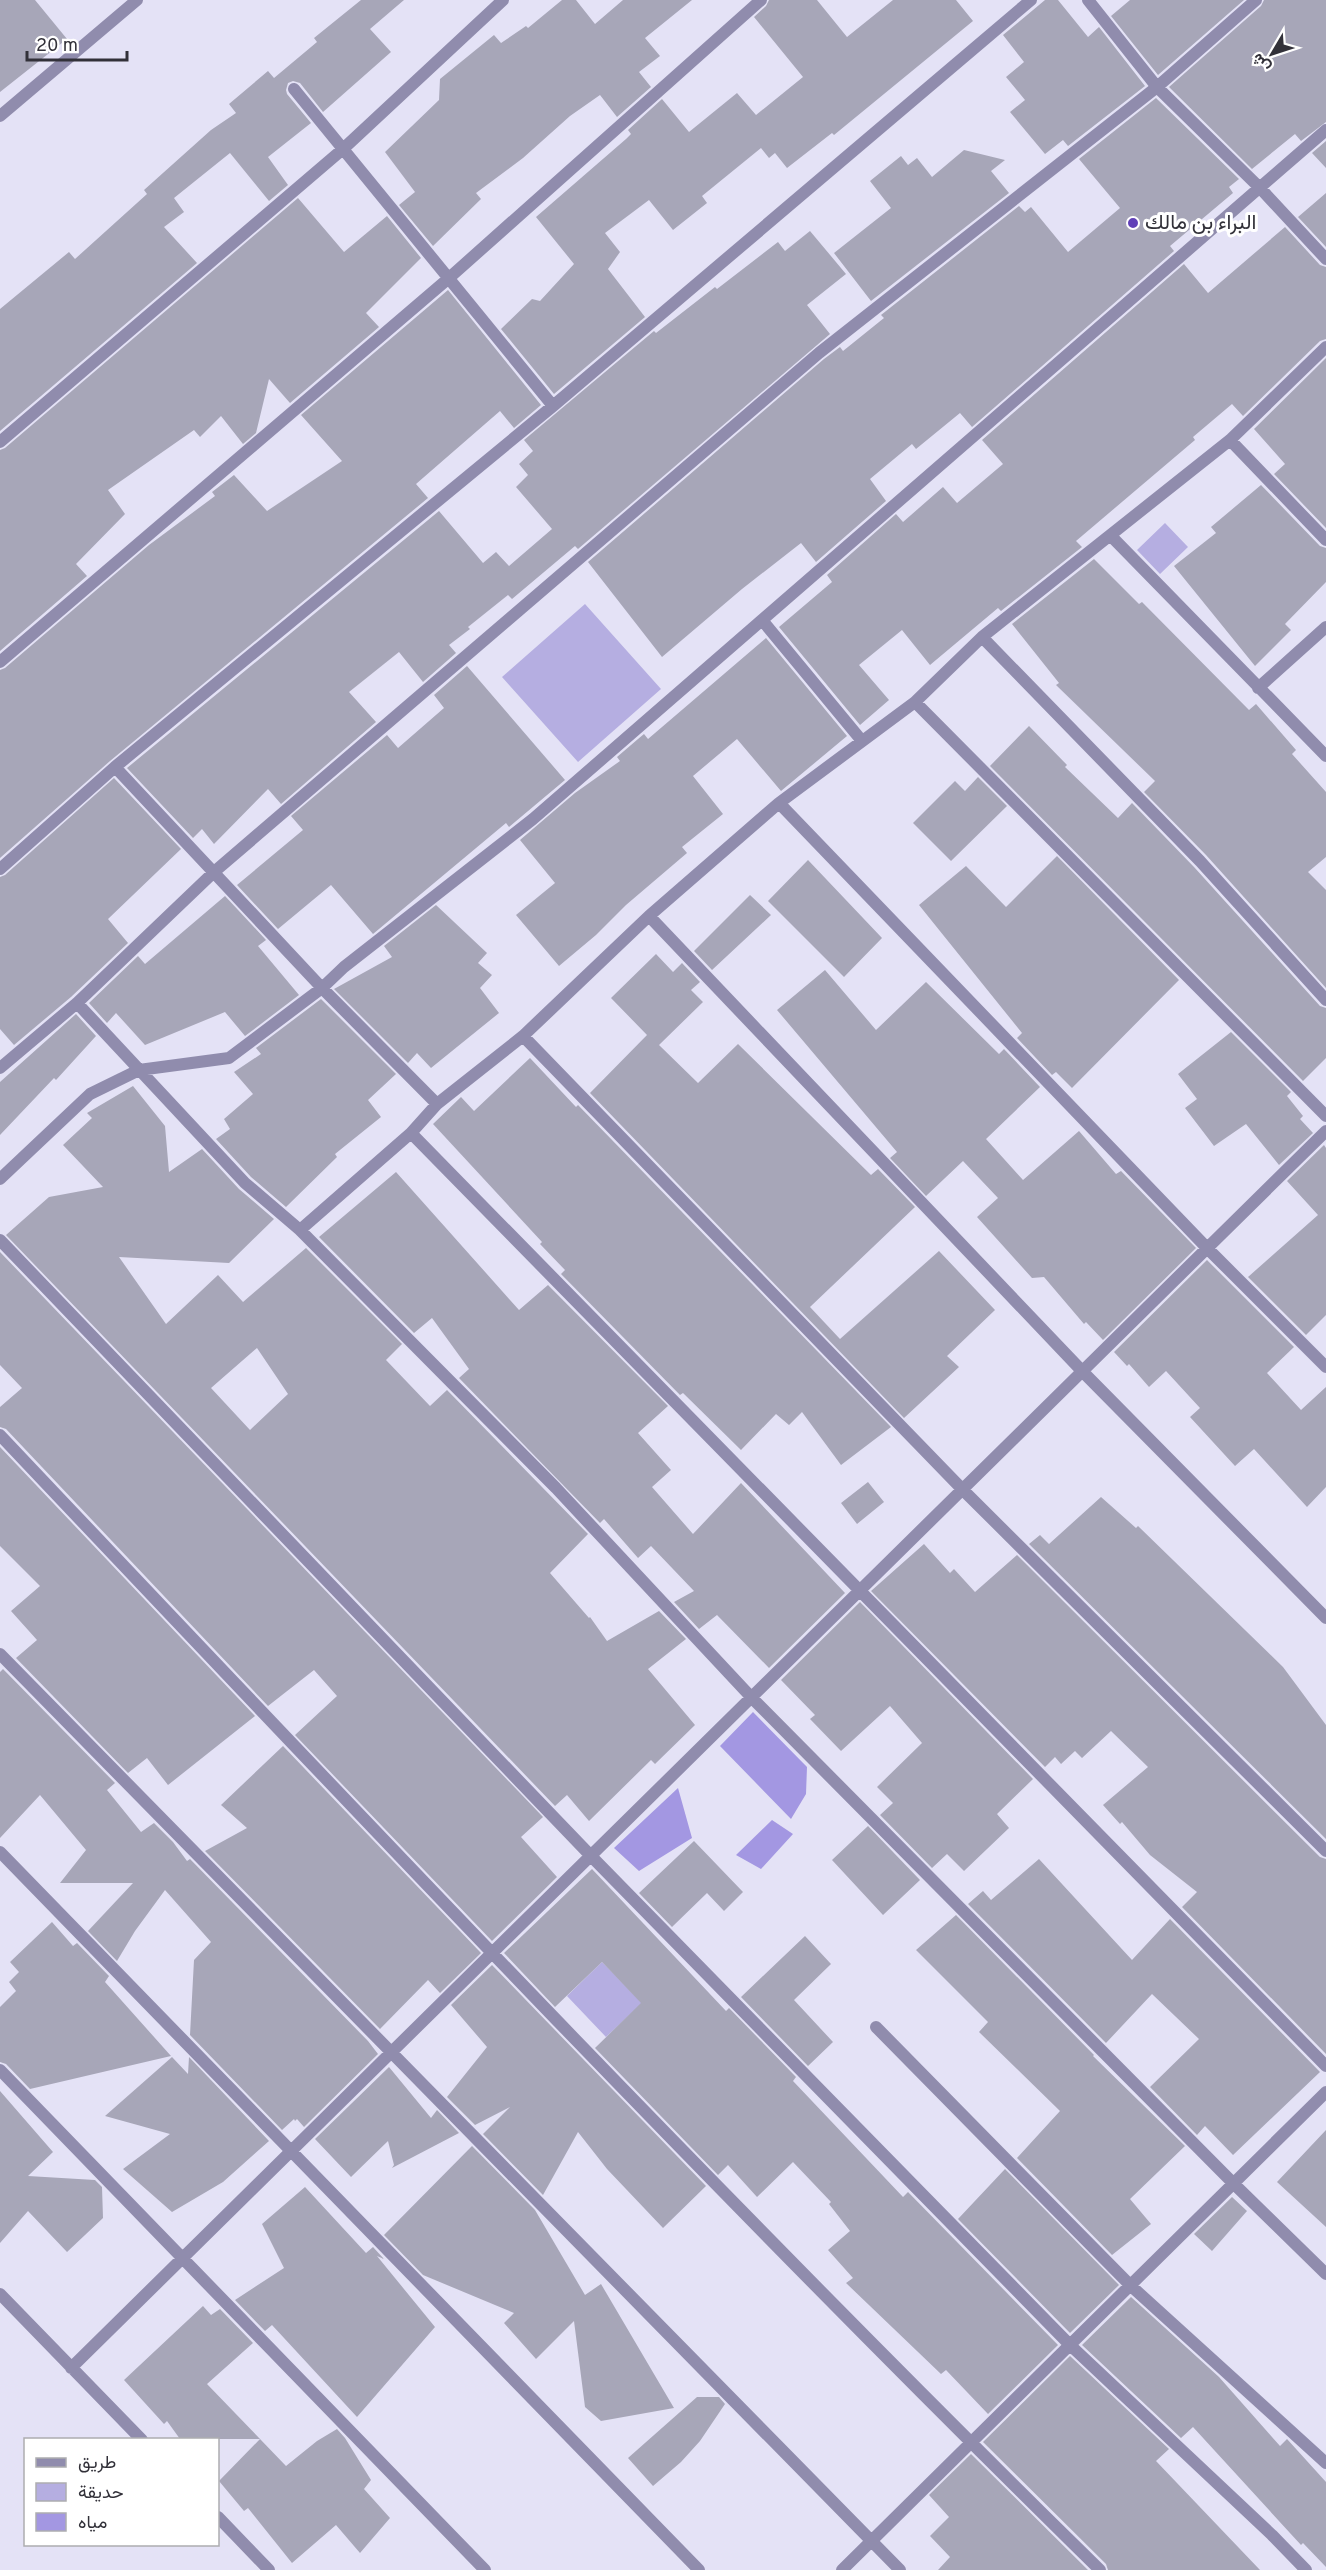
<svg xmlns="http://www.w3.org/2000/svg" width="1326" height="2570" viewBox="0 0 1326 2570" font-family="Overpass,Vazirmatn,sans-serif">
  <rect width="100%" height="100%" fill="#e4e2f6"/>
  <!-- green -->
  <path fill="#b5aee1" d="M 1165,523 L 1188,547 L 1160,574 L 1137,550 Z
    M 585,604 L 661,689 L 578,762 L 502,677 Z
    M 602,1962 L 642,2003 L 606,2037 L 567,1996 Z"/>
  <!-- water -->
  <path fill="#a397e2" d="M 753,1712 L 807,1767 L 806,1794 L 791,1819 L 720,1746 Z
    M 678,1788 L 692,1838 L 639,1871 L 614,1848 Z
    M 772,1820 L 793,1834 L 761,1869 L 736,1855 Z"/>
  <!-- building -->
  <path fill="#a7a6b8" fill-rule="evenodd" d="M 0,0 L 35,0 L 67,39 L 0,92 Z
    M 361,0 L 404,0 L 370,29 L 391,52 L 323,112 L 300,83 L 293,81 L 288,83 L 286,90 L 287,94 L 311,123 L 268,157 L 288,185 L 269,201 L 230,153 L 174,198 L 184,212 L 164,227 L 197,263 L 0,431 L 0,309 L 69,252 L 75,259 L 147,194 L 144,190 L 211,130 L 236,113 L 229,104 L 268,71 L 274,78 L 317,42 L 314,38 Z
    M 562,0 L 576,0 L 595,24 L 623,0 L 692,0 L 645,38 L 660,56 L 639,72 L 651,87 L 617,117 L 600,95 L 570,116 L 523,158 L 476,193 L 481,199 L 433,246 L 399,205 L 415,192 L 385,152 L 439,100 L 440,79 L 494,35 L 501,43 L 526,26 L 528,28 Z
    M 769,0 L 817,0 L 847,37 L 893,0 L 956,0 L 973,21 L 834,135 L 832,133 L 787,168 L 775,153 L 769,158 L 761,148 L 702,196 L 707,203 L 673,230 L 649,200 L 605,233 L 620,252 L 608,269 L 645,317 L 554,394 L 501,329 L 532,299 L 540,301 L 574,264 L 536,217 L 626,139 L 631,134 L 628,130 L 662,99 L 689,132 L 737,93 L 756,115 L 803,77 L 754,17 L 766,6 Z
    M 1045,0 L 1058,0 L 1088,37 L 1099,27 L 1145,86 L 1068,146 L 1063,140 L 1045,154 L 1010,112 L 1025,100 L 1006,77 L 1024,62 L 1003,35 Z
    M 1130,0 L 1244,0 L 1158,75 L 1111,16 Z
    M 1264,0 L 1326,0 L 1326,122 L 1301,141 L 1295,134 L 1252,169 L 1169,87 L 1261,6 Z
    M 1156,98 L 1239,179 L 1229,187 L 1233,193 L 1170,246 L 1174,251 L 972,427 L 960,413 L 916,449 L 912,444 L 870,479 L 886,501 L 816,562 L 801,543 L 742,589 L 662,657 L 588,562 L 824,359 L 840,347 L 843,351 L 884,318 L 881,315 L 1019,206 L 1025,212 L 1031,207 L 1068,252 L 1120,208 L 1079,159 Z
    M 1326,141 L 1326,168 L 1312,153 Z
    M 964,150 L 1005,160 L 991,171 L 1009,193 L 871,301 L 834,253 L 891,208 L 870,181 L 901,156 L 908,165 L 917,158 L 932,177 Z
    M 1326,193 L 1326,247 L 1298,217 Z
    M 298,198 L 344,252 L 387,216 L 421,258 L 366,313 L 379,327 L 290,403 L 269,379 L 256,433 L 243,444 L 221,416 L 200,437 L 194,430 L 108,490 L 125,514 L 76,564 L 87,576 L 0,651 L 0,450 L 5,448 Z
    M 1285,227 L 1320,265 L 1326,267 L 1326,339 L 1320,341 L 1243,416 L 1232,404 L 1193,437 L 1195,440 L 1076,541 L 1082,547 L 1001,611 L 998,608 L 930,665 L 902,630 L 859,665 L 889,700 L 860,725 L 779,627 L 832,582 L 827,575 L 896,514 L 903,522 L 943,487 L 957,503 L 1003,464 L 982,440 L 1184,264 L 1208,293 Z
    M 810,231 L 846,274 L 807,305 L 830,334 L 578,549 L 575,546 L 512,599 L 508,595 L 468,627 L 470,629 L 449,645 L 456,653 L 423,682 L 399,652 L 349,692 L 376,722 L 281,804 L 268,789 L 214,844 L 202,829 L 193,838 L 127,768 L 439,511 L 483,563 L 496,552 L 509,566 L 552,529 L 516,487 L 528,475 L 519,464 L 533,451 L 524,440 L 654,331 L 656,333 L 715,287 L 717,289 L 778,242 L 785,251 Z
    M 448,290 L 541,405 L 514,428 L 500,411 L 416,484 L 428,498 L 110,761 L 0,858 L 0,670 L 5,668 L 149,545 L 215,496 L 212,492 L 234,475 L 267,511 L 342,461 L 301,415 Z
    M 1326,358 L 1326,528 L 1274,474 L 1285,464 L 1254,429 Z
    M 1261,485 L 1320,546 L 1326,548 L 1326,582 L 1285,624 L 1291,630 L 1255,666 L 1174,566 L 1216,533 L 1211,527 Z
    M 1094,559 L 1139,604 L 1142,602 L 1249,710 L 1256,704 L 1296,750 L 1292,754 L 1326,792 L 1326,857 L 1308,872 L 1326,890 L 1326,988 L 1206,855 L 1144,792 L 1155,781 L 1056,685 L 1059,683 L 1012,624 Z
    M 766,638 L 847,736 L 781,791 L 737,739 L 693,776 L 723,814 L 682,847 L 687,853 L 626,905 L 596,935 L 559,966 L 516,915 L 555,883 L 520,840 L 575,793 L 620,761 L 617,757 L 638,739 L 644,734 L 648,739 Z
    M 467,666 L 565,780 L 509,827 L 506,823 L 373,934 L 331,885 L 278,929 L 237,885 L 303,830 L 291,816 L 387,735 L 398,748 L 444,708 L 434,695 Z
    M 1029,726 L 1067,765 L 1065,767 L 1118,818 L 1132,803 L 1194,867 L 1320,1006 L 1326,1008 L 1326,1058 L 1303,1081 L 990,766 Z
    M 978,777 L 1007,806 L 951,861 L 913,823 L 955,781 L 965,791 Z
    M 114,778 L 181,849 L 108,919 L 128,943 L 71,997 L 14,1045 L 0,1029 L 0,877 L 5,875 Z
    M 1057,856 L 1179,980 L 1072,1088 L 1056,1072 L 1052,1075 L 1017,1038 L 1022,1033 L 919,905 L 966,866 L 1006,907 Z
    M 808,860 L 882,938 L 844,977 L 768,901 Z
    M 750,895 L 771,915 L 712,970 L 694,951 Z
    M 225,896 L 266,940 L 258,946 L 299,995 L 245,1036 L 225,1012 L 145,1045 L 116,1013 L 107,1023 L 89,1003 L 138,956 L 145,964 Z
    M 436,905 L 487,953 L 478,963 L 492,975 L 480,988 L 499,1013 L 431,1068 L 417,1053 L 408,1063 L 334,989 L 392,957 L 384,946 Z
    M 656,954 L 673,972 L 682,963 L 700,982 L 691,990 L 703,1002 L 659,1045 L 698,1083 L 738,1044 L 871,1175 L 878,1169 L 915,1207 L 810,1307 L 840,1339 L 939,1251 L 995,1310 L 947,1356 L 959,1367 L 904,1418 L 590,1093 L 647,1035 L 611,998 Z
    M 825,970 L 876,1030 L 926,982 L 999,1054 L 1004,1049 L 1040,1087 L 986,1139 L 1023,1180 L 1079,1131 L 1116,1174 L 1121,1171 L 1196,1248 L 1103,1340 L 1086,1322 L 1084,1324 L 1044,1277 L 1032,1278 L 977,1217 L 998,1198 L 963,1161 L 926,1196 L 890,1158 L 897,1152 L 777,1010 Z
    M 321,999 L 396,1074 L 368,1100 L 381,1117 L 335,1154 L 337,1157 L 286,1207 L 251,1177 L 216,1139 L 230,1129 L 224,1119 L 253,1094 L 234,1072 L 261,1054 L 256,1048 Z
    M 76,1014 L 96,1036 L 56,1080 L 54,1078 L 0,1135 L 0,1082 Z
    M 1231,1032 L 1291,1092 L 1287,1096 L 1303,1116 L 1300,1119 L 1313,1133 L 1279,1165 L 1246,1124 L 1214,1146 L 1185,1108 L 1197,1099 L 1178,1074 Z
    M 530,1058 L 576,1107 L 578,1105 L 891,1427 L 841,1465 L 802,1412 L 789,1425 L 776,1414 L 741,1450 L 683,1393 L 680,1395 L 561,1274 L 565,1270 L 540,1244 L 542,1242 L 433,1124 L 461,1097 L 474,1111 Z
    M 133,1086 L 165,1126 L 169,1172 L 202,1149 L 239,1189 L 274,1219 L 229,1263 L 119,1257 L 166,1324 L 218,1275 L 243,1302 L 306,1248 L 402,1344 L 386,1360 L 430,1406 L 447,1390 L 588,1534 L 550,1573 L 589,1618 L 590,1617 L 607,1641 L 659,1611 L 686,1639 L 648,1669 L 695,1725 L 655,1764 L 651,1760 L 589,1821 L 567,1795 L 555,1806 L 6,1235 L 49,1197 L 103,1187 L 63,1145 L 92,1118 L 87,1113 ZM 257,1348 L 288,1394 L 250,1430 L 211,1388 Z
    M 1324,1145 L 1326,1148 L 1326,1315 L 1306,1335 L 1248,1277 L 1318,1215 L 1287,1181 Z
    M 396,1172 L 519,1310 L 548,1285 L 668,1406 L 638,1433 L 671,1470 L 652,1487 L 693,1534 L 741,1483 L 845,1593 L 769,1668 L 717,1615 L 699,1629 L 674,1602 L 694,1591 L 651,1546 L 638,1558 L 604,1519 L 600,1523 L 459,1378 L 469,1369 L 432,1318 L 414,1333 L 319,1237 Z
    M 0,1252 L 543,1817 L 521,1837 L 557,1877 L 492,1941 L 295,1735 L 337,1696 L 314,1670 L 268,1706 L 6,1429 L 0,1427 L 0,1407 L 22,1388 L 0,1365 Z
    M 1207,1260 L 1294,1347 L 1267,1373 L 1301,1410 L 1326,1387 L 1326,1487 L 1307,1507 L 1254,1449 L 1235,1466 L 1190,1417 L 1200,1408 L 1166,1371 L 1149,1387 L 1129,1364 L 1127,1366 L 1114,1352 Z
    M 0,1447 L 255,1716 L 168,1785 L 147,1758 L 128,1773 L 16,1658 L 37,1640 L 11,1611 L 40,1586 L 0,1546 Z
    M 868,1482 L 884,1502 L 857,1524 L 841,1503 Z
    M 1101,1497 L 1136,1528 L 1138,1526 L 1283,1667 L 1326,1725 L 1326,1839 L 1029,1544 L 1040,1535 L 1049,1544 Z
    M 924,1544 L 950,1573 L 954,1569 L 975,1592 L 1017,1555 L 1320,1857 L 1326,1859 L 1326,2054 L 1182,1907 L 1197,1892 L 1150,1855 L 1122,1822 L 1120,1824 L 1103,1805 L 1148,1767 L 1111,1731 L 1082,1758 L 1075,1751 L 1061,1764 L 1055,1757 L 1045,1767 L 871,1591 Z
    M 860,1602 L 1033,1779 L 997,1814 L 1009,1828 L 964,1871 L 947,1854 L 932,1868 L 880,1815 L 893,1803 L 877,1787 L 922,1743 L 890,1706 L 841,1751 L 810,1719 L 815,1715 L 781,1680 Z
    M 3,1669 L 115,1783 L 107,1790 L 141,1832 L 154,1823 L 173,1842 L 187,1861 L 190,1859 L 368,2041 L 378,2054 L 304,2127 L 297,2119 L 295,2121 L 294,2119 L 282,2130 L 190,2035 L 194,1960 L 211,1942 L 165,1890 L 135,1931 L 117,1961 L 88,1931 L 133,1883 L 60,1883 L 86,1850 L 40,1795 L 0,1838 L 0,1672 Z
    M 283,1746 L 481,1953 L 440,1993 L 428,1980 L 380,2029 L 205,1851 L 247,1828 L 221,1805 Z
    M 868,1826 L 920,1880 L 883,1915 L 832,1860 Z
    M 694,1841 L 743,1892 L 724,1911 L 707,1893 L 672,1927 L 639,1893 Z
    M 1039,1859 L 1132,1960 L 1170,1919 L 1320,2072 L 1233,2155 L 1205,2126 L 1197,2135 L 1150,2087 L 1199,2039 L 1152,1994 L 1106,2043 L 968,1904 L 983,1891 L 991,1900 Z
    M 592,1869 L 726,2011 L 729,2008 L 796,2077 L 793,2081 L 903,2197 L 908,2192 L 1058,2345 L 988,2414 L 946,2370 L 941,2374 L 846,2283 L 853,2278 L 828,2250 L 850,2231 L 829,2204 L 831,2202 L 793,2162 L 757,2197 L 728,2165 L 718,2175 L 595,2048 L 641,2003 L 602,1962 L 555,2007 L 504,1953 Z
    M 956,1915 L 1094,2055 L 1093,2056 L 1185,2146 L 1130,2199 L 1151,2224 L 1112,2255 L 1017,2158 L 1060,2111 L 979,2032 L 988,2022 L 916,1950 Z
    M 52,1922 L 73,1946 L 77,1943 L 109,1976 L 105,1982 L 171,2056 L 30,2089 L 6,2064 L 0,2062 L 0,2007 L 16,1991 L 9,1982 L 19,1972 L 10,1962 Z
    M 805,1936 L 831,1964 L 794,2000 L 833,2042 L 808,2066 L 741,1997 Z
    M 492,1965 L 706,2186 L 663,2228 L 607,2169 L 578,2132 L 543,2195 L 483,2134 L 510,2107 L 475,2125 L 447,2097 L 487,2047 L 451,2005 Z
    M 172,2057 L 188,2074 L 189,2057 L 269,2141 L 223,2182 L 172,2212 L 123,2169 L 170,2134 L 105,2116 Z
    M 389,2067 L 431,2118 L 437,2110 L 459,2133 L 392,2168 L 394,2165 L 388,2141 L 351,2177 L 315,2139 Z
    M 0,2091 L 53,2152 L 28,2176 L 95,2180 L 102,2187 L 103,2218 L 67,2252 L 28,2211 L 0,2243 Z
    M 1326,2130 L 1326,2227 L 1277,2182 Z
    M 472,2146 L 535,2210 L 585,2295 L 601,2284 L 674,2408 L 601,2421 L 585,2407 L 574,2321 L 536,2359 L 504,2323 L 514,2313 L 423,2275 L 384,2235 Z
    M 1005,2169 L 1119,2285 L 1070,2333 L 958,2219 Z
    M 305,2187 L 366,2253 L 373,2247 L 384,2259 L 377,2256 L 435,2327 L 357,2417 L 272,2325 L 265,2331 L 235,2300 L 284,2268 L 262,2224 Z
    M 1232,2197 L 1247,2211 L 1212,2251 L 1194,2234 Z
    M 1131,2297 L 1219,2377 L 1280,2446 L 1287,2439 L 1326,2482 L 1326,2567 L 1303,2543 L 1301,2545 L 1193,2427 L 1181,2438 L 1082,2345 Z
    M 203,2306 L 211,2315 L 220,2309 L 253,2343 L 207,2384 L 286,2466 L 317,2441 L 337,2429 L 345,2438 L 371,2480 L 364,2489 L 390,2518 L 360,2553 L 336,2525 L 292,2563 L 248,2508 L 244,2511 L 219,2481 L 260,2439 L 180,2439 L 167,2421 L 164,2424 L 124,2380 Z
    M 1070,2356 L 1169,2449 L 1156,2461 L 1260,2570 L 1108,2570 L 1106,2564 L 983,2442 Z
    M 697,2397 L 719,2397 L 725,2404 L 700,2441 L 681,2462 L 653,2486 L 628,2458 Z
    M 971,2454 L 1088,2570 L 938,2570 L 950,2557 L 930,2536 L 949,2517 L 929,2495 Z"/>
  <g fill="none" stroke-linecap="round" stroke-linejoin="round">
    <!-- minor -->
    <path stroke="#908cad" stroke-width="12" d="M 1088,0 L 1157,87 L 1260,188 L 1326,259
      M 294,89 L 553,406
      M 0,116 L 137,0
      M 1230,440 L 1326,540
      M 0,442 L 343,149 L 503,0
      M 1111,536 L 1326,756
      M 762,620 L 862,741
      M 982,637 L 1200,861 L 1326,1000
      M 0,662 L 449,278 L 761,0
      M 1258,688 L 1326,627
      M 915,702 L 1326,1116
      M 115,767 L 322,988 L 437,1104
      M 779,803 L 1208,1249 L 1326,1367
      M 0,869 L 115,767 L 553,406 L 1031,0
      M 649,916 L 1083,1372 L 1326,1618
      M 77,1003 L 245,1183 L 300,1230 L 556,1488 L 752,1698 L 1233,2183 L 1326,2274
      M 523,1036 L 963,1490 L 1326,1851
      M 0,1068 L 77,1003 L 214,872 L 819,353 L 1157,87 L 1256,0
      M 411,1133 L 1326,2066
      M 0,1179 L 90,1094 L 139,1070 L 229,1058 L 322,988 L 344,967 L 533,819 L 1326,130
      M 300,1230 L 411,1133 L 437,1104 L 523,1036 L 649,916 L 779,803 L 915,702 L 982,637 L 1230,440 L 1326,347
      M 0,1240 L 591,1856 L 1070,2345 L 1272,2535 L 1306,2570
      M 0,1435 C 362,1818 724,2201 1100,2570
      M 0,1654 L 900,2570
      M 0,1852 L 699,2570
      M 876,2027 L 1130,2285 L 1326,2463
      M 0,2070 L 485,2570
      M 0,2294 L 142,2440
      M 71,2368 L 1326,1131
      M 218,2517 L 269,2570
      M 842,2570 L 1326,2092"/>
  </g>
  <!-- markers -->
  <circle fill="#603fb7" stroke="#fff" stroke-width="2" cx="1133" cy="223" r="6"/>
  <g text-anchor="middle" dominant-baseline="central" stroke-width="6" stroke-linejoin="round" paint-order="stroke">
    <!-- poi labels -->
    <g font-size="21" fill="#323139" stroke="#fff" text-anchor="start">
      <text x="1145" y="223">البراء بن مالك</text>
    </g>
  </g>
  <!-- legend -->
  <rect x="24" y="2438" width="195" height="108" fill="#ffffff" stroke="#adadb0" stroke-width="1.5"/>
  <rect x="36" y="2458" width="30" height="9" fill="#908cad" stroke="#adadb0" stroke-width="1.5"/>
  <text x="78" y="2468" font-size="18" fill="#323139">طريق</text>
  <rect x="36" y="2483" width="30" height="18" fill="#b5aee1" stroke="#adadb0" stroke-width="1.5"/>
  <text x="78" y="2498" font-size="18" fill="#323139">حديقة</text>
  <rect x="36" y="2513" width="30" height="18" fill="#a397e2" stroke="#adadb0" stroke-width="1.5"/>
  <text x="78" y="2528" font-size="18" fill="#323139">مياه</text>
  <!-- north arrow -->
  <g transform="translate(1272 54) rotate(231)" stroke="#ffffff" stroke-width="4.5" paint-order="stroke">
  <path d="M0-4.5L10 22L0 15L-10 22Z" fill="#323139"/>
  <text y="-9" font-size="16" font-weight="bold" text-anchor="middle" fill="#323139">ش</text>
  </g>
  <!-- scale -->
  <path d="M27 51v9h100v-9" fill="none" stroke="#323139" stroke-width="3"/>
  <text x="36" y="51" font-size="18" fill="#323139" stroke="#ffffff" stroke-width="4.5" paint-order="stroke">20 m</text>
</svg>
